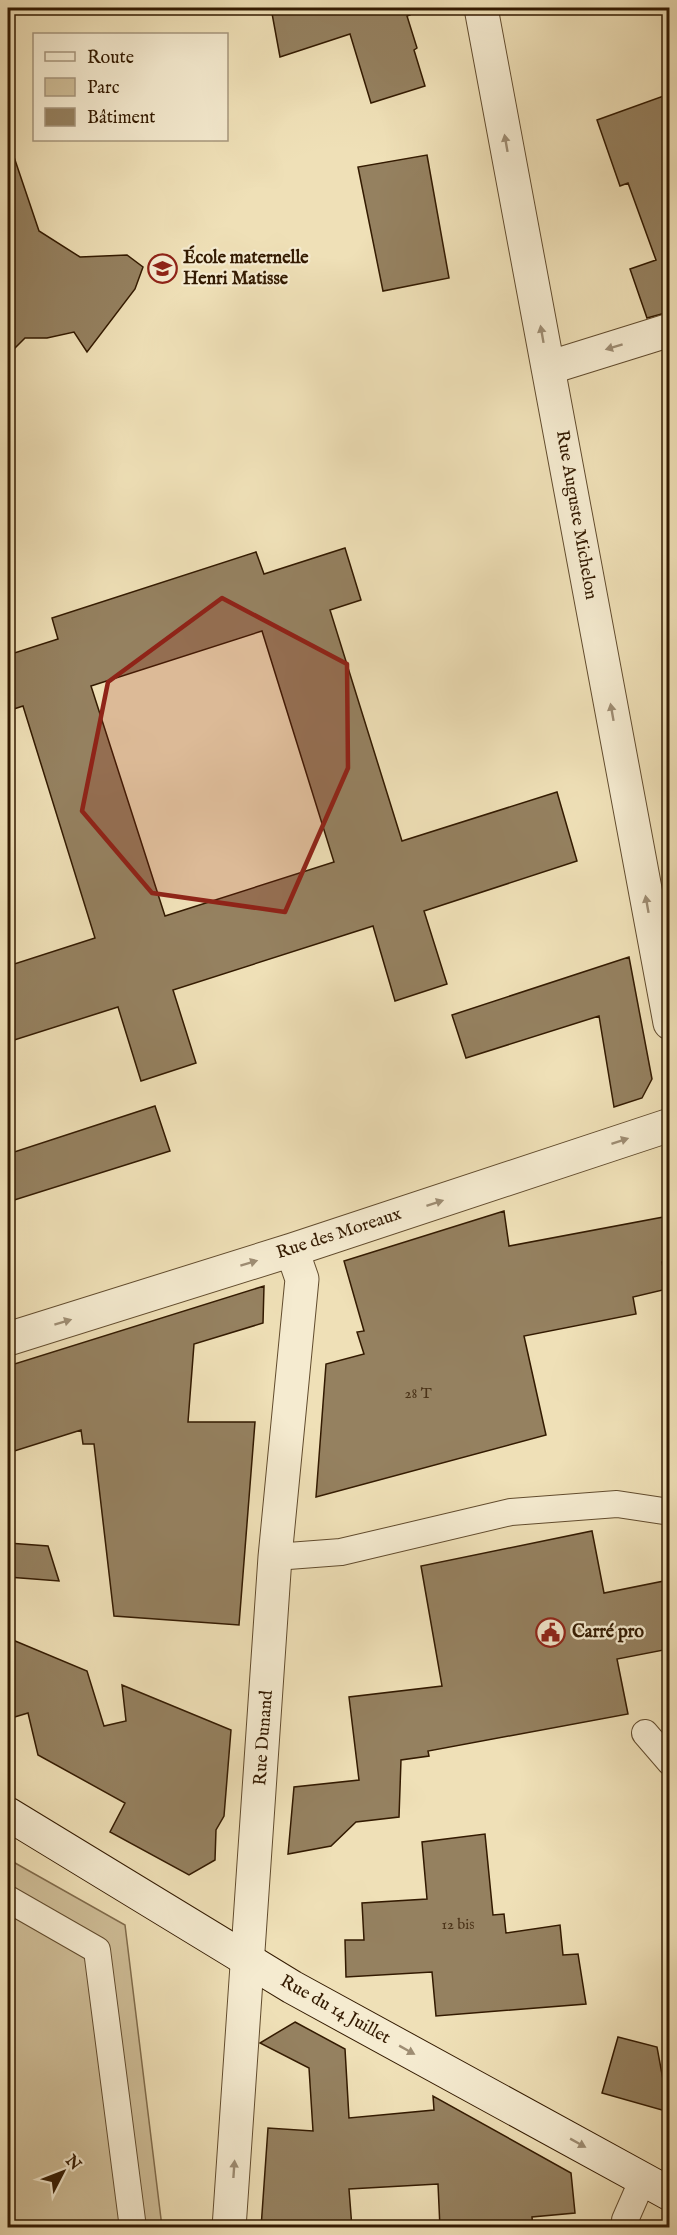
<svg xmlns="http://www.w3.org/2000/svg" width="677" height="2235" viewBox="0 0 677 2235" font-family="'IM FELL English',serif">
  <rect width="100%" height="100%" fill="#efe0b7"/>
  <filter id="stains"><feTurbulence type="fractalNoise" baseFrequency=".00333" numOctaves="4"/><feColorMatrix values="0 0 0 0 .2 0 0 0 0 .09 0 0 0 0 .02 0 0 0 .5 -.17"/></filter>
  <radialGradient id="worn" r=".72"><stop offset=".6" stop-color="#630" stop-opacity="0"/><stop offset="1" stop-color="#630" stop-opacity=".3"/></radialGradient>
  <!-- green -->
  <path fill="#cfbe98" stroke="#816c4c" stroke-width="1.5" d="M 8,1859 L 125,1925 L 162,2227 L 8,2227 Z"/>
  <!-- building -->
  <path fill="#958160" stroke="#331a01" stroke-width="1.5" fill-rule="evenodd" d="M 271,8 L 409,8 L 410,15 L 407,16 L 417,48 L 414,50 L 425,86 L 371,103 L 350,34 L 280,57 Z
    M 669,94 L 669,312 L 647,318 L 630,269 L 656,260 L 628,183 L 620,186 L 597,120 Z
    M 427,155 L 449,278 L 383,291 L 358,167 Z
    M 14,157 L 39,231 L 80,257 L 127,255 L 143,267 L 135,289 L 87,352 L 74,332 L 47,338 L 25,338 L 8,355 L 8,159 Z
    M 345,548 L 361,600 L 330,610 L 402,841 L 557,792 L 577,861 L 424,911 L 447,984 L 395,1001 L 373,926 L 173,990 L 196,1063 L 141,1081 L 118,1007 L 8,1042 L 8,966 L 95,938 L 23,706 L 8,711 L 8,655 L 58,639 L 52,618 L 256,552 L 264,574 ZM 262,631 L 334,862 L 165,916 L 91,686 Z
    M 629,957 L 652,1079 L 642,1098 L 614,1107 L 599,1016 L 466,1058 L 452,1015 Z
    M 155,1106 L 170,1151 L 8,1202 L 8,1154 Z
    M 504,1211 L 509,1246 L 669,1216 L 669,1260 L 662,1262 L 667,1289 L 633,1297 L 636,1314 L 524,1336 L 546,1435 L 316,1497 L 326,1364 L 364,1354 L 357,1332 L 364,1331 L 344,1261 Z
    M 264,1286 L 263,1323 L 194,1344 L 188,1422 L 255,1422 L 239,1625 L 114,1616 L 94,1444 L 83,1444 L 81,1430 L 8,1453 L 8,1366 Z
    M 592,1531 L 604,1593 L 669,1580 L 669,1649 L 617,1659 L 628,1714 L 428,1751 L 429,1756 L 401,1760 L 399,1817 L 356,1822 L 331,1846 L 288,1854 L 294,1787 L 359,1780 L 349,1697 L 442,1686 L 421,1566 Z
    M 8,1543 L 48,1546 L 59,1581 L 8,1577 Z
    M 8,1638 L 87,1671 L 104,1726 L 126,1721 L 122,1685 L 231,1730 L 224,1816 L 216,1830 L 215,1860 L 189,1875 L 110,1832 L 125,1803 L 38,1755 L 28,1713 L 8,1719 Z
    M 485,1834 L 493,1915 L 504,1914 L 506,1933 L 560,1925 L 563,1955 L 578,1954 L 586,2004 L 436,2016 L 432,1972 L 346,1977 L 345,1940 L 364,1940 L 362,1903 L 427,1899 L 422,1842 Z
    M 295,2022 L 345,2049 L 349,2118 L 434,2110 L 433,2096 L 571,2173 L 575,2213 L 532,2217 L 533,2228 L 440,2228 L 438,2184 L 349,2189 L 352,2228 L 261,2228 L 268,2128 L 313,2131 L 309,2068 L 260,2043 Z
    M 618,2037 L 657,2047 L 669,2112 L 602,2093 Z"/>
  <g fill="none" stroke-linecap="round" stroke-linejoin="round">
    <defs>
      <path id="lane" d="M 275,1557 L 341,1552 L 511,1512 L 617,1504 L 670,1512
        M 645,1733 L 670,1762
        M 8,1899 L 97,1950 L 133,2228
        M 625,2228 L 625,2220 L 643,2179"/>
      <path id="street" d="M 481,8 L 670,1023
        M 548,368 L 670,330
        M 8,1339 L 292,1250 L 670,1125
        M 229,2228 L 275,1557 L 302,1279 L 292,1250"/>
      <path id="secondary" d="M 8,1814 L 292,1987 L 670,2194"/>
    </defs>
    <!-- lane casing -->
    <use href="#lane" stroke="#624c2e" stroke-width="28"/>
    <!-- street casing -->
    <use href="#street" stroke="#624c2e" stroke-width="35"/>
    <!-- secondary casing -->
    <use href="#secondary" stroke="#331a01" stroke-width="35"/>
    <!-- lane -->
    <use href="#lane" stroke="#f5ebd0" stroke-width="26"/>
    <!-- street -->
    <use href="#street" stroke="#f5ebd0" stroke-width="33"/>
    <!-- secondary -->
    <use href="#secondary" stroke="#f5ebd0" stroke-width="33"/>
  </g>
  <!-- one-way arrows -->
  <defs><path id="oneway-solid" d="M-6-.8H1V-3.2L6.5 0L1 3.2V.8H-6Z" transform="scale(1.5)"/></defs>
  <g fill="#9e8d73">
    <use href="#oneway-solid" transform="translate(506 143) rotate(-100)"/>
    <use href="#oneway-solid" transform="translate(542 334) rotate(-100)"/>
    <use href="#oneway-solid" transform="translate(614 347) rotate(163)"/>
    <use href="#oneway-solid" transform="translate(612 712) rotate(-100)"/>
    <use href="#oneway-solid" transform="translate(647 904) rotate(-100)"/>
    <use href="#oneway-solid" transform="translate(620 1141) rotate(-18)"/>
    <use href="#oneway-solid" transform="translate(435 1203) rotate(-18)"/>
    <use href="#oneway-solid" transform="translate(249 1263) rotate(-17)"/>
    <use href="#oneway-solid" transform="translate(63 1322) rotate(-17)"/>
    <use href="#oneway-solid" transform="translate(407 2050) rotate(29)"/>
    <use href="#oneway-solid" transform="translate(578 2143) rotate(29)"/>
    <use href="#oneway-solid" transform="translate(234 2169) rotate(-86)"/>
  </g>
  <!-- marked area -->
  <path fill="#8f2418" fill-opacity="0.2" stroke="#8f2418" stroke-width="4.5" stroke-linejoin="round" d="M 222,598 L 347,664 L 348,768 L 285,912 L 152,893 L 82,811 L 108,682 Z"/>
  <!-- icons -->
  <defs>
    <symbol id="school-ring" viewBox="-11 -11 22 22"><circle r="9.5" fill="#f5ebd0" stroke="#8f2418" stroke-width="1.5"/><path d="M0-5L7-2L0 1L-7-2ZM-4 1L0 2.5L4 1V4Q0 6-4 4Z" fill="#8f2418"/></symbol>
    <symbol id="civic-ring" viewBox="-11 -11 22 22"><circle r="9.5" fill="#f5ebd0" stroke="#8f2418" stroke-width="1.5"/><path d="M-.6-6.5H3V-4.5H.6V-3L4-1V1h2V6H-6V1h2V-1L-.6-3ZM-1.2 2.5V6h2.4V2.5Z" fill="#8f2418"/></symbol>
  </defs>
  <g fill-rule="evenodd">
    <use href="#school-ring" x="146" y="252" width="33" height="33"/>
    <use href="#civic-ring" x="534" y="1616" width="33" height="33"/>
  </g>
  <g text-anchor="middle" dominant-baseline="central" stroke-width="4.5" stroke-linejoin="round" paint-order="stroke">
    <!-- number labels -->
    <g font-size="15" fill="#4c3419">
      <text x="418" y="1393">28 T</text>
      <text x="458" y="1924">12 bis</text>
    </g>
    <!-- poi labels -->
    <g font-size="18" font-weight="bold" fill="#331a01" stroke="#f5ebd0" text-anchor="start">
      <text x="183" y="258">École maternelle<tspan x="183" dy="21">Henri Matisse</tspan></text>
      <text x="572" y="1632">Carré pro</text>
    </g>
    <!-- street labels -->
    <g font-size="18" fill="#331a01" stroke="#f5ebd0">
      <text transform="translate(576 515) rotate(80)">Rue Auguste Michelon</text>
      <text transform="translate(339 1234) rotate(-18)">Rue des Moreaux</text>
      <text transform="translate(264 1738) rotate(-86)">Rue Dunand</text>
      <text transform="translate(335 2010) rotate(29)">Rue du 14 Juillet</text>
    </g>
  </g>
  <!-- margin -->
  <rect width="677" height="2235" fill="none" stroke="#efe0b7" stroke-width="30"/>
  <rect x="9" y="9" width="659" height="2217" fill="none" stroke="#331a01" stroke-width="3"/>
  <rect x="15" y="15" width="647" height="2205" fill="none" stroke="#331a01" stroke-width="1.5"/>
  <!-- legend -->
  <rect x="33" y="33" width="195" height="108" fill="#f5ebd0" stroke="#a7977d" stroke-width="1.5"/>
  <rect x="45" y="52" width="30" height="9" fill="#f5ebd0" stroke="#a7977d" stroke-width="1.5"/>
  <text x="87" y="63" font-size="18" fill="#331a01">Route</text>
  <rect x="45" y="78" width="30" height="18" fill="#cfbe98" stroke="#a7977d" stroke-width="1.5"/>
  <text x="87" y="93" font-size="18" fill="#331a01">Parc</text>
  <rect x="45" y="108" width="30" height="18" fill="#958160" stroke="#a7977d" stroke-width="1.5"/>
  <text x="87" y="123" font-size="18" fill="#331a01">Bâtiment</text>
  <!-- north arrow -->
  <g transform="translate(63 2172) rotate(48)" stroke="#f5ebd0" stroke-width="4.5" paint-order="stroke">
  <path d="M0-4.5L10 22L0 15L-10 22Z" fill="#331a01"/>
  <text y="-9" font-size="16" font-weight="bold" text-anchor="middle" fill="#331a01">N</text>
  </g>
  <rect width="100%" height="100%" filter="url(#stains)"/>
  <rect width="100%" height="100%" fill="url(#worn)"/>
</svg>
